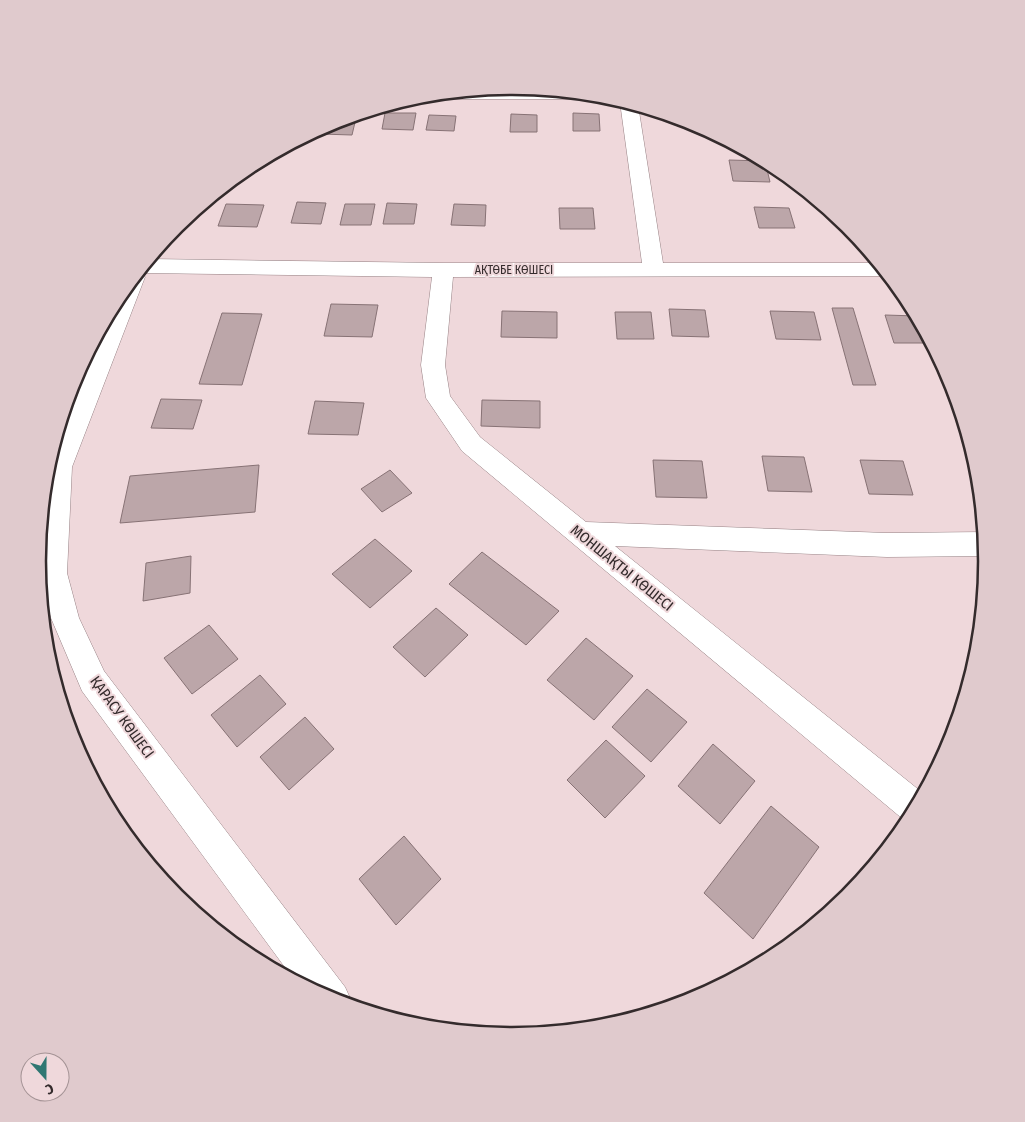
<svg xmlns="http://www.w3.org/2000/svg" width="1025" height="1122" viewBox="0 0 1025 1122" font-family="'Fira Sans Condensed',sans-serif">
  <rect width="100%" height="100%" fill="#efd8db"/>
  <!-- building -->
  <path fill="#bca6a9" stroke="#877275" d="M 385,113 L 416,113 L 413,130 L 382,129 Z
    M 573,113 L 599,114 L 600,131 L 573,131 Z
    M 511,114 L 537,115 L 537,132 L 510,132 Z
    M 429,115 L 456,116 L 454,131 L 426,130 Z
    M 345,118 L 356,118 L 352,135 L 320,134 L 323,127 Z
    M 729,160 L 765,161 L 770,182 L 733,181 Z
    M 297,202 L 326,203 L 321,224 L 291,223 Z
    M 387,203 L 417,204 L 414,224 L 383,224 Z
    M 226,204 L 264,205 L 257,227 L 218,226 Z
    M 345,204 L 375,204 L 371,225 L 340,225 Z
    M 454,204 L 486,205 L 485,226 L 451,225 Z
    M 754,207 L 789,208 L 795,228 L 759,228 Z
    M 559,208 L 593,208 L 595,229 L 560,229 Z
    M 331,304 L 378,305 L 372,337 L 324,336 Z
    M 832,308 L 853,308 L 876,385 L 853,385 Z
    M 669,309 L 705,310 L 709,337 L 672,336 Z
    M 502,311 L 557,312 L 557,338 L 501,337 Z
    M 770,311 L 814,312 L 821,340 L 776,339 Z
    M 615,312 L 651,312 L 654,339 L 617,339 Z
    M 222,313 L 262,314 L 242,385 L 199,384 Z
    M 885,315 L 917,316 L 932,343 L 894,343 Z
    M 161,399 L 202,400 L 193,429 L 151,428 Z
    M 482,400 L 540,401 L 540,428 L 481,426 Z
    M 315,401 L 364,403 L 358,435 L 308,434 Z
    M 762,456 L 804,457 L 812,492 L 768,491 Z
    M 653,460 L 702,461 L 707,498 L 656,497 Z
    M 860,460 L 903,461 L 913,495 L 869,494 Z
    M 259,465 L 255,512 L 120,523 L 130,476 Z
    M 390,470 L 412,493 L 382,512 L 361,489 Z
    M 375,539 L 412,571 L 370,608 L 332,574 Z
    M 482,552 L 559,611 L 526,645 L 449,584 Z
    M 191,556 L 190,593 L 143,601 L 146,563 Z
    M 436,608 L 468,635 L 425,677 L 393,647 Z
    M 209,625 L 238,659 L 192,694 L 164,658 Z
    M 586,638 L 633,676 L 594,720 L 547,680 Z
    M 260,675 L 286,704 L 237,747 L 211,715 Z
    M 647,689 L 687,722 L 651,762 L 612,727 Z
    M 305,717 L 334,749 L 289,790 L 260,757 Z
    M 606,740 L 645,776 L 605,818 L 567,780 Z
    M 713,744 L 755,781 L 720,824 L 678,786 Z
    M 771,806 L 819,847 L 753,939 L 704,893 Z
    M 404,836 L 441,879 L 396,925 L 359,879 Z"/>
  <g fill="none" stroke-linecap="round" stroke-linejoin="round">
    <defs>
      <path id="minor" d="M 484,89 L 541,89 L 601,95 L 599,98 L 593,99 L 436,99 L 430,98 L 428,94 Z
        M 622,100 L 638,105 L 663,263 L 879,263 L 890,276 L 453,277 L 445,365 L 450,396 L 480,437 L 586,522 L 887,533 L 985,532 L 986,556 L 887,557 L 615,546 L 924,794 L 909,822 L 904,820 L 462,451 L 426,398 L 421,365 L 432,277 L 142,273 L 145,277 L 72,467 L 67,573 L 79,618 L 104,671 L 345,987 L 351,1000 L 348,1005 L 330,1000 L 295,981 L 82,691 L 51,618 L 39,573 L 45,483 L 49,460 L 108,316 L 118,297 L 149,259 L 443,263 L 642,263 L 620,102 Z"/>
    </defs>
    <!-- minor casing -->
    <use href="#minor" stroke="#978285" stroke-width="1"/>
    <!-- minor -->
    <use href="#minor" fill="#fff" fill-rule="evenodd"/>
  </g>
  <g text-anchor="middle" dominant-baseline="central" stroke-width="4" stroke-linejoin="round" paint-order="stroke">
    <!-- far-street labels -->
    <g font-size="12" fill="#342b2c" stroke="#efd8db">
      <text x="514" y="270">АҚТӨБЕ КӨШЕСІ</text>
    </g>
    <!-- street labels -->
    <g font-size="15" fill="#342b2c" stroke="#efd8db">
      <text transform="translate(622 568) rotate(39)">МОНШАҚТЫ КӨШЕСІ</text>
      <text transform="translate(122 717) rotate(54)">ҚАРАСУ КӨШЕСІ</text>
    </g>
  </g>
  <!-- crop -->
  <path d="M0 0H1025V1122H0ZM46 561a466 466 0 1 1 932 0a466 466 0 1 1-932 0Z" fill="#e0cacd" fill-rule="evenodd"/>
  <path fill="none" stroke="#342b2c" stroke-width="2.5" d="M46 561a466 466 0 1 1 932 0a466 466 0 1 1-932 0Z"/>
  <!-- north arrow -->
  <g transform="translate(45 1077) rotate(159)"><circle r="24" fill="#efd8db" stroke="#a49395"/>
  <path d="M0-4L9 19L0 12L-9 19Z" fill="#2f7772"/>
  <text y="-8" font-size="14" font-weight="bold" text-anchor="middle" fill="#342b2c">С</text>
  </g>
</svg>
